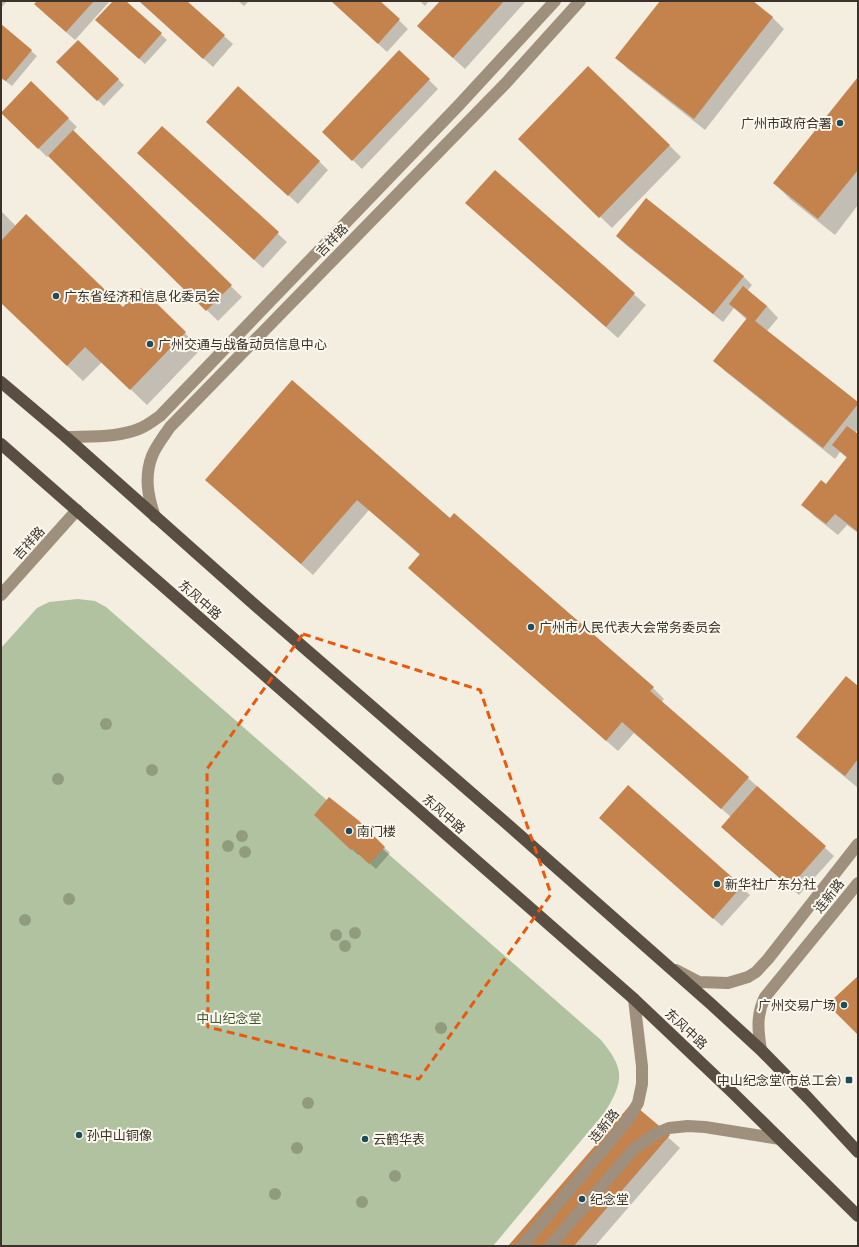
<svg xmlns="http://www.w3.org/2000/svg" width="859" height="1247" viewBox="0 0 859 1247" font-family="Raleway,'Noto Sans SC',sans-serif">
  <rect width="100%" height="100%" fill="#f3eee0"/>
  <!-- green -->
  <path fill="#b0c2a0" d="M 78,599 L 95,601 L 106,607 L 601,1040 C 625,1069 624,1081 605,1112 L 493,1246 L 1,1246 L 1,648 L 37,608 L 49,602 Z"/>
  <!-- shadow -->
  <path fill="#0003" d="M 1,1 L 7,1 L 2,7 L 1,6 Z
    M 38,1 L 110,1 L 75,40 L 44,13 Z
    M 114,1 L 125,1 L 167,40 L 145,64 L 103,26 Z
    M 139,1 L 185,1 L 233,44 L 213,67 Z
    M 238,1 L 249,1 L 244,6 Z
    M 332,1 L 379,1 L 408,29 L 387,52 Z
    M 420,1 L 429,1 L 425,6 Z
    M 441,1 L 526,1 L 465,69 L 418,26 Z
    M 661,1 L 751,1 L 773,18 L 784,29 L 705,130 L 628,69 L 617,58 Z
    M 1,25 L 37,56 L 12,86 L 1,78 Z
    M 78,41 L 124,85 L 104,106 L 58,62 Z
    M 858,78 L 858,205 L 835,235 L 790,199 L 774,183 Z
    M 429,80 L 438,89 L 362,169 L 332,140 Z
    M 31,82 L 77,127 L 73,131 L 242,297 L 218,321 L 49,155 L 47,157 L 2,112 Z
    M 162,127 L 287,242 L 263,268 L 138,153 Z
    M 216,130 L 319,161 L 328,170 L 298,204 Z
    M 669,145 L 681,157 L 612,228 L 531,150 Z
    M 495,171 L 646,305 L 618,338 L 478,214 Z
    M 1,211 L 16,226 L 123,309 L 141,290 L 201,349 L 147,405 L 102,362 L 83,381 L 1,302 Z
    M 617,236 L 743,276 L 752,285 L 747,291 L 767,306 L 778,318 L 767,331 L 858,403 L 858,429 L 855,433 L 858,435 L 858,533 L 847,525 L 838,535 L 814,516 L 803,504 L 826,485 L 847,458 L 840,452 L 835,459 L 726,372 L 715,361 L 747,320 L 734,308 L 723,322 L 626,245 Z
    M 292,382 L 450,519 L 653,688 L 664,699 L 661,703 L 748,778 L 834,856 L 799,895 L 731,836 L 731,817 L 634,733 L 618,751 L 421,579 L 420,555 L 369,510 L 313,575 L 206,480 Z
    M 858,688 L 858,785 L 857,787 L 809,748 L 798,737 Z
    M 315,815 L 357,821 L 390,853 L 376,869 L 359,854 L 358,855 Z
    M 600,818 L 741,887 L 750,895 L 722,926 Z
    M 632,1105 L 680,1148 L 595,1246 L 509,1246 Z"/>
  <!-- building -->
  <path fill="#c4824d" d="M 37,1 L 94,1 L 66,32 L 34,4 Z
    M 113,1 L 126,1 L 162,33 L 139,59 L 95,20 Z
    M 139,1 L 187,1 L 225,35 L 203,59 Z
    M 331,1 L 380,1 L 400,19 L 378,44 Z
    M 440,1 L 504,1 L 453,58 L 417,26 Z
    M 660,1 L 753,1 L 773,17 L 694,119 L 615,58 Z
    M 1,24 L 32,50 L 6,81 L 1,78 Z
    M 78,40 L 119,79 L 97,101 L 56,62 Z
    M 399,50 L 430,79 L 352,161 L 322,132 Z
    M 588,66 L 670,145 L 599,218 L 518,139 Z
    M 858,77 L 858,170 L 818,219 L 773,183 Z
    M 31,81 L 69,118 L 38,149 L 1,113 Z
    M 238,86 L 320,161 L 288,196 L 206,122 Z
    M 162,126 L 279,232 L 254,260 L 137,153 Z
    M 73,130 L 232,285 L 206,311 L 48,156 Z
    M 495,170 L 635,293 L 606,327 L 465,203 Z
    M 646,198 L 744,276 L 713,314 L 616,236 Z
    M 26,214 L 123,307 L 141,288 L 186,332 L 130,390 L 85,347 L 67,366 L 1,303 L 1,241 Z
    M 743,286 L 767,306 L 755,321 L 858,402 L 858,404 L 823,448 L 713,361 L 747,318 L 729,304 Z
    M 292,380 L 450,518 L 454,513 L 654,687 L 650,691 L 749,777 L 721,809 L 622,722 L 606,741 L 408,568 L 420,554 L 357,500 L 301,564 L 205,480 Z
    M 847,426 L 858,434 L 857,458 L 858,459 L 858,532 L 835,514 L 826,524 L 801,505 L 821,480 L 826,484 L 847,457 L 832,445 Z
    M 846,676 L 858,686 L 858,759 L 845,776 L 796,737 Z
    M 628,785 L 742,886 L 713,919 L 599,818 Z
    M 757,786 L 826,846 L 790,887 L 721,827 Z
    M 329,797 L 358,820 L 385,847 L 369,864 L 353,849 L 351,850 L 314,815 Z
    M 858,976 L 858,1035 L 831,1008 L 831,1001 Z
    M 632,1103 L 670,1135 L 574,1246 L 508,1246 Z"/>
  <g fill="none" stroke-linecap="round" stroke-linejoin="round">
    <!-- secondary -->
    <path stroke="#9f907d" stroke-width="12" d="M 66,437 C 90,436 119,438 141,428 C 148,425 154,420 160,416 L 458,106 L 555,1
      M 155,517 C 148,497 144,477 152,456 C 156,446 164,436 170,427 L 506,83 L 580,1
      M 1,595 L 77,510
      M 676,970 L 699,982 L 728,983 L 748,977 L 756,972 L 768,959 L 858,844
      M 761,1050 C 758,1031 756,1015 765,997 L 858,883
      M 522,1246 L 609,1143 L 629,1118 L 638,1103 L 642,1084 L 642,1066 L 634,999
      M 550,1246 L 634,1149 L 657,1133 L 669,1128 L 688,1126 L 705,1127 L 780,1139"/>
    <!-- highway -->
    <path stroke="#5a4e42" stroke-width="12" d="M 1,382 L 66,437 L 256,606 L 506,823 L 711,1004 L 761,1050 L 808,1098 L 858,1152
      M 1,444 L 634,999 L 733,1093 L 858,1216"/>
  </g>
  <!-- trees -->
  <g fill="#919c7f">
    <circle cx="106" cy="724" r="6"/>
    <circle cx="152" cy="770" r="6"/>
    <circle cx="58" cy="779" r="6"/>
    <circle cx="242" cy="836" r="6"/>
    <circle cx="228" cy="846" r="6"/>
    <circle cx="245" cy="852" r="6"/>
    <circle cx="69" cy="899" r="6"/>
    <circle cx="25" cy="920" r="6"/>
    <circle cx="355" cy="933" r="6"/>
    <circle cx="336" cy="935" r="6"/>
    <circle cx="345" cy="946" r="6"/>
    <circle cx="441" cy="1028" r="6"/>
    <circle cx="308" cy="1103" r="6"/>
    <circle cx="297" cy="1148" r="6"/>
    <circle cx="395" cy="1176" r="6"/>
    <circle cx="275" cy="1194" r="6"/>
    <circle cx="362" cy="1202" r="6"/>
  </g>
  <!-- marked area -->
  <path fill="none" stroke="#e8590c" stroke-width="3" stroke-dasharray="8 5" stroke-linejoin="round" d="M 303,634 L 480,690 L 551,894 L 419,1079 L 208,1027 L 207,769 Z"/>
  <!-- markers -->
  <g fill="#204b5b" stroke="#faf7ed" stroke-width="1.5">
    <circle cx="840" cy="123" r="4"/>
    <circle cx="56" cy="296" r="4"/>
    <circle cx="150" cy="344" r="4"/>
    <circle cx="531" cy="627" r="4"/>
    <circle cx="349" cy="831" r="4"/>
    <circle cx="717" cy="884" r="4"/>
    <circle cx="844" cy="1005" r="4"/>
    <rect x="845" y="1076" width="8" height="8" rx="2"/>
    <circle cx="79" cy="1135" r="4"/>
    <circle cx="365" cy="1139" r="4"/>
    <circle cx="582" cy="1199" r="4"/>
  </g>
  <g text-anchor="middle" dominant-baseline="central" stroke-width="4" stroke-linejoin="round" paint-order="stroke">
    <!-- poi labels -->
    <g font-size="13" fill="#3a322b" stroke="#faf7ed" text-anchor="start">
      <text x="832" y="123" text-anchor="end">广州市政府合署</text>
      <text x="64" y="296">广东省经济和信息化委员会</text>
      <text x="158" y="344">广州交通与战备动员信息中心</text>
      <text x="539" y="627">广州市人民代表大会常务委员会</text>
      <text x="357" y="831">南门楼</text>
      <text x="725" y="884">新华社广东分社</text>
      <text x="836" y="1005" text-anchor="end">广州交易广场</text>
      <text x="841" y="1080" text-anchor="end">中山纪念堂(市总工会)</text>
      <text x="87" y="1135">孙中山铜像</text>
      <text x="373" y="1139">云鹤华表</text>
      <text x="590" y="1199">纪念堂</text>
    </g>
    <!-- street labels -->
    <g font-size="13" fill="#3a322b" stroke="#faf7ed">
      <text transform="translate(332 240) rotate(-46)">吉祥路</text>
      <text transform="translate(29 543) rotate(-48)">吉祥路</text>
      <text transform="translate(200 600) rotate(41)">东风中路</text>
      <text transform="translate(444 814) rotate(41)">东风中路</text>
      <text transform="translate(829 896) rotate(-51)">连新路</text>
      <text transform="translate(686 1029) rotate(43)">东风中路</text>
      <text transform="translate(604 1126) rotate(-51)">连新路</text>
    </g>
    <!-- park labels -->
    <g font-size="13" fill="#40582f" stroke="#faf7ed">
      <text x="229" y="1018">中山纪念堂</text>
    </g>
  </g>
  <!-- border -->
  <rect width="859" height="1247" fill="none" stroke="#3a322b" stroke-width="4"/>
</svg>
